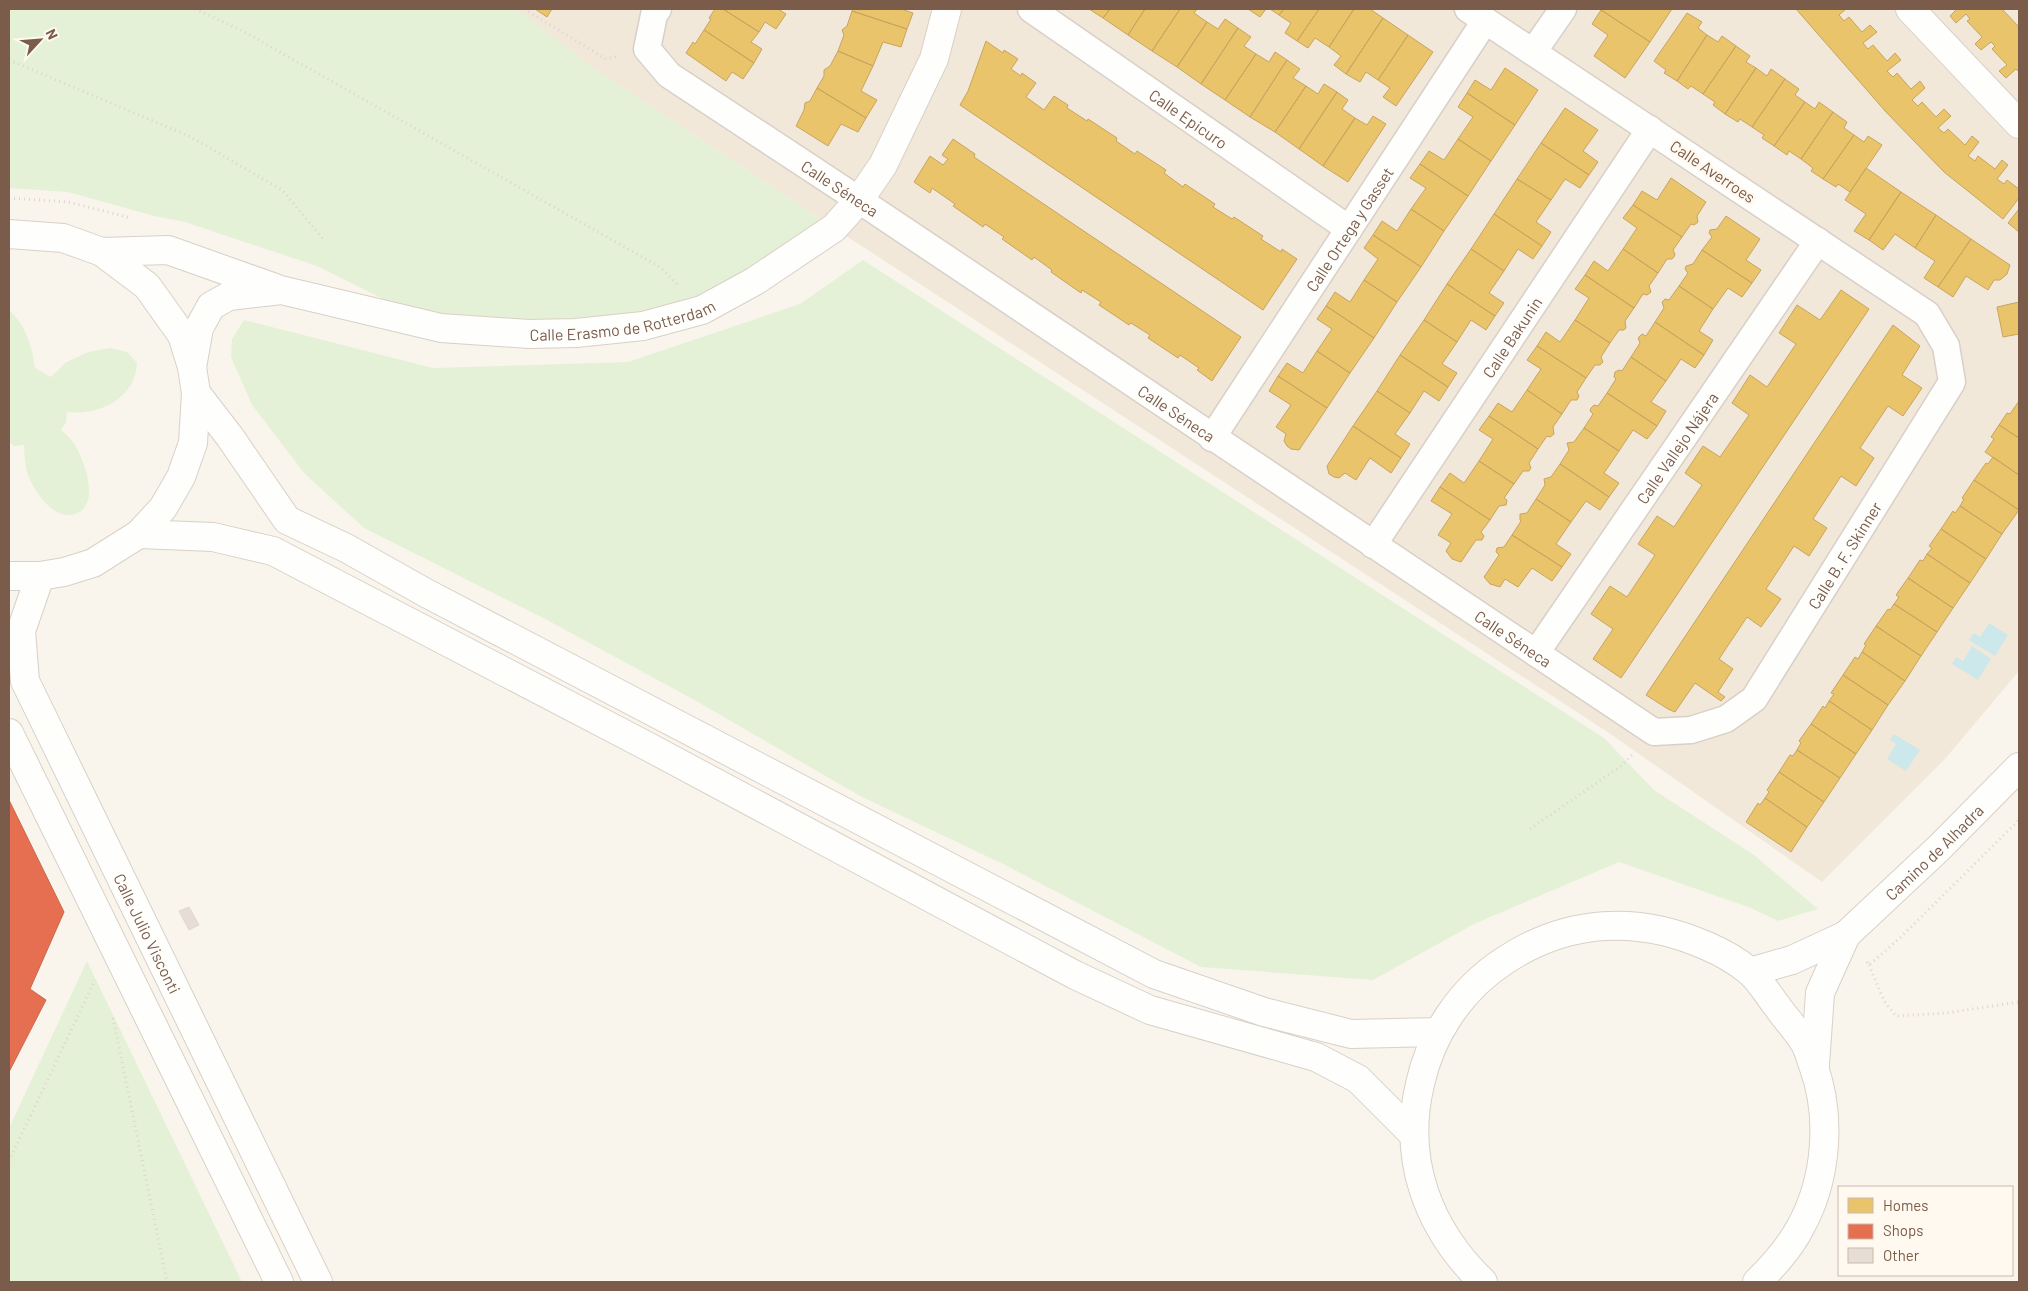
<svg xmlns="http://www.w3.org/2000/svg" width="2028" height="1291" viewBox="0 0 2028 1291" font-family="Barlow,sans-serif">
  <rect width="100%" height="100%" fill="#f9f5ec"/>
  <!-- residential -->
  <path fill="#f2e8d9" d="M 504,9 L 2019,9 L 2019,671 L 1944,760 L 1822,882 L 1609,733 L 834,228 Z"/>
  <!-- green -->
  <path fill="#e5f1d6" d="M 9,9 L 517,9 L 589,65 L 834,228 L 643,326 L 441,328 L 317,266 L 185,222 L 154,216 L 68,192 L 9,188 Z
    M 863,260 L 1604,738 L 1654,790 L 1754,855 L 1818,909 L 1778,921 L 1751,908 L 1619,862 L 1474,924 L 1373,980 L 1201,967 L 1005,865 L 860,796 L 698,702 L 547,620 L 364,528 L 304,473 L 252,405 L 231,357 L 232,339 L 244,320 L 433,368 L 628,362 L 800,304 Z
    M 9,310 C 26,326 32,345 35,368 L 51,377 L 65,363 L 88,352 L 110,348 L 127,352 L 137,363 C 136,398 99,416 67,412 L 66,422 L 61,430 C 65,433 69,437 72,441 C 83,455 99,498 81,511 C 57,528 30,488 26,468 C 25,461 24,453 24,445 L 14,446 L 9,442 Z
    M 87,961 L 242,1282 L 9,1282 L 9,1128 Z"/>
  <!-- water -->
  <path fill="#cce8eb" d="M 1989,623 L 2008,635 L 1995,656 L 1969,640 L 1974,633 L 1980,637 Z
    M 1972,646 L 1991,659 L 1978,680 L 1952,664 L 1956,657 L 1963,661 Z
    M 1894,734 L 1920,750 L 1906,771 L 1887,759 L 1896,744 L 1890,740 Z"/>
  <!-- homes -->
  <path fill="#e9c46a" stroke="#c8a460" d="M 535,9 L 552,9 L 547,17 Z
    M 715,9 L 723,9 L 759,32 L 751,42 L 762,49 L 754,63 L 704,30 L 711,19 L 709,18 Z
    M 723,9 L 778,9 L 786,14 L 776,29 L 765,22 L 759,32 Z
    M 853,9 L 901,9 L 913,13 L 907,29 L 852,11 Z
    M 1089,9 L 1110,9 L 1103,18 Z
    M 1110,9 L 1145,9 L 1128,35 L 1103,18 Z
    M 1145,9 L 1180,9 L 1152,51 L 1128,35 Z
    M 1180,9 L 1197,9 L 1194,13 L 1207,22 L 1177,67 L 1152,51 Z
    M 1248,9 L 1266,9 L 1260,17 Z
    M 1270,9 L 1284,9 L 1279,15 Z
    M 1284,9 L 1319,9 L 1297,41 L 1285,33 L 1291,23 L 1279,15 Z
    M 1319,9 L 1354,9 L 1329,47 L 1315,38 L 1308,48 L 1297,41 Z
    M 1354,9 L 1370,9 L 1383,18 L 1346,74 L 1334,65 L 1341,56 L 1329,47 Z
    M 1602,9 L 1672,9 L 1650,42 L 1601,10 Z
    M 1796,9 L 1846,9 L 1839,15 L 1844,21 L 1849,17 L 1862,32 L 1870,25 L 1877,32 L 1863,43 L 1868,49 L 1873,45 L 1887,61 L 1895,53 L 1901,60 L 1887,71 L 1893,77 L 1897,73 L 1911,89 L 1920,81 L 1925,88 L 1912,100 L 1918,106 L 1922,102 L 1936,117 L 1944,109 L 1951,116 L 1938,128 L 1944,133 L 1948,129 L 1965,145 L 1972,136 L 1979,142 L 1968,156 L 1975,161 L 1978,156 L 1995,169 L 2002,160 L 2008,165 L 1997,179 L 2004,184 L 2007,180 L 2019,189 L 2019,198 L 2003,219 L 1944,172 L 1886,112 Z
    M 1955,9 L 2002,9 L 2019,27 L 2019,72 L 2016,69 L 2006,78 L 1999,71 L 2007,65 L 1992,49 L 1995,46 L 1991,42 L 1981,50 L 1975,44 L 1982,37 L 1967,21 L 1970,19 L 1966,14 L 1956,23 L 1950,16 L 1956,10 Z
    M 1601,10 L 1650,42 L 1625,78 L 1594,56 L 1608,35 L 1592,24 Z
    M 852,11 L 907,29 L 901,47 L 883,42 L 873,66 L 838,51 L 844,35 L 842,30 L 847,26 Z
    M 1687,13 L 1702,22 L 1698,28 L 1707,35 L 1677,81 L 1664,73 L 1666,70 L 1654,61 Z
    M 1383,18 L 1408,35 L 1378,80 L 1366,72 L 1360,82 L 1346,74 Z
    M 1225,19 L 1238,28 L 1201,84 L 1177,67 L 1207,22 L 1218,29 Z
    M 1238,28 L 1251,37 L 1244,46 L 1256,54 L 1225,100 L 1201,84 Z
    M 704,30 L 754,63 L 743,79 L 732,72 L 726,81 L 686,53 L 693,42 L 695,44 Z
    M 1408,35 L 1433,52 L 1396,106 L 1383,97 L 1390,88 L 1378,80 Z
    M 1707,35 L 1718,42 L 1722,36 L 1736,46 L 1703,94 L 1691,86 L 1688,89 L 1677,81 Z
    M 986,41 L 1003,53 L 1004,50 L 1018,59 L 1011,69 L 1021,76 L 1022,73 L 1036,83 L 1026,97 L 1044,110 L 1054,96 L 1068,105 L 1067,108 L 1087,121 L 1088,119 L 1117,138 L 1116,141 L 1135,154 L 1137,151 L 1166,170 L 1164,173 L 1183,187 L 1185,184 L 1215,204 L 1213,207 L 1232,219 L 1234,217 L 1263,236 L 1261,239 L 1281,252 L 1282,249 L 1297,259 L 1263,310 L 960,105 L 968,91 Z
    M 1736,46 L 1750,56 L 1746,62 L 1756,68 L 1725,114 L 1713,105 L 1715,102 L 1703,94 Z
    M 838,51 L 873,66 L 861,91 L 877,100 L 866,118 L 817,88 L 824,76 L 824,70 L 830,66 Z
    M 1275,52 L 1287,60 L 1250,117 L 1225,100 L 1256,54 L 1269,62 Z
    M 1287,60 L 1300,69 L 1293,78 L 1306,86 L 1275,132 L 1250,117 Z
    M 1505,68 L 1538,90 L 1515,125 L 1467,93 L 1475,80 L 1491,90 Z
    M 1756,68 L 1767,76 L 1771,69 L 1785,79 L 1752,127 L 1740,119 L 1738,122 L 1725,114 Z
    M 1785,79 L 1799,89 L 1795,95 L 1805,102 L 1774,146 L 1762,138 L 1764,135 L 1752,127 Z
    M 1324,84 L 1337,92 L 1299,149 L 1275,132 L 1306,86 L 1318,94 Z
    M 817,88 L 866,118 L 858,132 L 841,124 L 828,146 L 796,126 L 804,110 L 805,103 L 810,101 Z
    M 1337,92 L 1348,100 L 1342,109 L 1355,118 L 1323,166 L 1299,149 Z
    M 1467,93 L 1515,125 L 1491,161 L 1458,139 L 1473,117 L 1458,107 Z
    M 1805,102 L 1815,109 L 1819,102 L 1833,112 L 1801,159 L 1789,151 L 1787,155 L 1774,146 Z
    M 1565,108 L 1598,130 L 1583,151 L 1598,162 L 1589,175 L 1541,143 Z
    M 1833,112 L 1847,122 L 1844,128 L 1854,135 L 1823,179 L 1811,171 L 1813,168 L 1801,159 Z
    M 1373,116 L 1386,124 L 1348,182 L 1323,166 L 1355,118 L 1367,125 Z
    M 1854,135 L 1864,142 L 1868,136 L 1882,145 L 1850,192 L 1838,184 L 1836,187 L 1823,179 Z
    M 953,139 L 975,154 L 974,157 L 1241,337 L 1212,381 L 1197,370 L 1199,368 L 1180,355 L 1178,358 L 1148,338 L 1150,335 L 1131,323 L 1129,325 L 1099,305 L 1101,302 L 1082,290 L 1081,293 L 1051,272 L 1052,270 L 1034,257 L 1032,260 L 1002,239 L 1004,237 L 985,224 L 983,227 L 953,206 L 955,204 L 932,188 L 930,193 L 914,182 L 930,156 L 943,165 L 948,159 L 942,155 Z
    M 1458,139 L 1491,161 L 1468,196 L 1420,164 L 1429,151 L 1444,160 Z
    M 1541,143 L 1589,175 L 1580,188 L 1565,179 L 1551,200 L 1517,179 Z
    M 1420,164 L 1468,196 L 1444,231 L 1411,209 L 1426,188 L 1410,178 Z
    M 1866,168 L 1901,192 L 1869,240 L 1854,231 L 1866,214 L 1845,200 Z
    M 1671,178 L 1706,202 L 1697,216 L 1698,222 L 1694,225 L 1691,224 L 1682,237 L 1633,205 L 1642,191 L 1657,200 Z
    M 1517,179 L 1551,200 L 1536,222 L 1551,232 L 1542,246 L 1494,214 Z
    M 1901,192 L 1936,215 L 1915,248 L 1895,234 L 1883,250 L 1869,240 Z
    M 1633,205 L 1682,237 L 1673,250 L 1675,254 L 1674,257 L 1672,259 L 1667,259 L 1658,273 L 1623,249 L 1637,228 L 1623,218 Z
    M 1411,209 L 1444,231 L 1421,267 L 1373,235 L 1382,221 L 1397,231 Z
    M 2019,209 L 2019,232 L 2008,223 Z
    M 1494,214 L 1542,246 L 1533,259 L 1518,249 L 1504,271 L 1471,249 Z
    M 1936,215 L 1971,239 L 1938,287 L 1924,278 L 1935,261 L 1915,248 Z
    M 1726,216 L 1760,239 L 1746,260 L 1761,270 L 1752,283 L 1702,250 L 1712,237 L 1709,233 L 1710,230 L 1717,229 Z
    M 1373,235 L 1421,267 L 1397,302 L 1364,280 L 1378,259 L 1364,248 Z
    M 1971,239 L 2010,265 L 2007,274 L 2000,280 L 1994,280 L 1988,290 L 1966,276 L 1953,297 L 1938,287 Z
    M 1471,249 L 1504,271 L 1489,293 L 1504,303 L 1495,316 L 1447,284 Z
    M 1623,249 L 1658,273 L 1649,286 L 1651,292 L 1647,295 L 1643,294 L 1634,308 L 1585,275 L 1594,261 L 1608,271 Z
    M 1702,250 L 1752,283 L 1742,297 L 1728,288 L 1713,309 L 1679,286 L 1688,273 L 1685,269 L 1686,266 L 1693,264 Z
    M 1585,275 L 1634,308 L 1625,321 L 1626,328 L 1624,330 L 1619,330 L 1610,343 L 1575,320 L 1589,298 L 1575,289 Z
    M 1364,280 L 1397,302 L 1374,338 L 1326,306 L 1335,292 L 1350,302 Z
    M 1447,284 L 1495,316 L 1486,330 L 1471,320 L 1457,342 L 1424,320 Z
    M 1679,286 L 1713,309 L 1699,331 L 1713,340 L 1704,355 L 1655,322 L 1664,308 L 1662,302 L 1665,299 L 1669,300 Z
    M 1841,290 L 1869,309 L 1621,678 L 1593,659 L 1613,629 L 1591,614 L 1610,586 L 1627,597 L 1655,555 L 1638,544 L 1657,516 L 1674,527 L 1702,485 L 1685,473 L 1703,446 L 1720,457 L 1749,415 L 1732,403 L 1750,375 L 1767,387 L 1796,344 L 1779,333 L 1797,305 L 1820,320 Z
    M 2019,302 L 2019,334 L 2003,337 L 1997,307 Z
    M 1326,306 L 1374,338 L 1350,373 L 1317,351 L 1332,329 L 1317,319 Z
    M 1424,320 L 1457,342 L 1442,364 L 1457,373 L 1448,387 L 1400,355 Z
    M 1575,320 L 1610,343 L 1601,357 L 1603,362 L 1600,365 L 1595,365 L 1586,378 L 1537,346 L 1546,332 L 1560,342 Z
    M 1655,322 L 1704,355 L 1695,368 L 1681,359 L 1666,381 L 1631,357 L 1640,343 L 1638,338 L 1642,334 L 1646,336 Z
    M 1893,325 L 1920,346 L 1902,375 L 1922,388 L 1903,416 L 1888,406 L 1860,448 L 1874,458 L 1856,486 L 1841,476 L 1813,519 L 1827,528 L 1809,556 L 1794,546 L 1766,589 L 1781,599 L 1761,627 L 1747,617 L 1719,659 L 1733,669 L 1718,692 L 1725,697 L 1721,701 L 1695,683 L 1675,712 L 1668,709 L 1646,695 Z
    M 1537,346 L 1586,378 L 1577,392 L 1579,396 L 1577,400 L 1571,400 L 1562,414 L 1527,390 L 1541,369 L 1527,360 Z
    M 1317,351 L 1350,373 L 1327,408 L 1278,376 L 1287,363 L 1303,373 Z
    M 1400,355 L 1448,387 L 1439,401 L 1424,391 L 1410,413 L 1377,391 Z
    M 1631,357 L 1666,381 L 1651,402 L 1666,411 L 1657,426 L 1607,393 L 1616,379 L 1614,377 L 1615,372 L 1619,370 L 1622,371 Z
    M 1278,376 L 1327,408 L 1299,450 L 1291,449 L 1287,446 L 1284,441 L 1286,434 L 1276,427 L 1291,405 L 1269,391 Z
    M 1527,390 L 1562,414 L 1553,427 L 1554,434 L 1550,437 L 1547,436 L 1538,449 L 1489,416 L 1498,403 L 1512,412 Z
    M 1377,391 L 1410,413 L 1395,434 L 1410,444 L 1401,458 L 1353,426 Z
    M 1607,393 L 1657,426 L 1647,439 L 1633,430 L 1619,451 L 1584,428 L 1593,414 L 1590,411 L 1591,408 L 1594,405 L 1598,406 Z
    M 2019,401 L 2019,438 L 1999,425 L 2007,413 L 2010,414 Z
    M 1489,416 L 1538,449 L 1529,463 L 1531,468 L 1529,471 L 1523,471 L 1514,484 L 1479,461 L 1493,439 L 1479,430 Z
    M 1999,425 L 2019,438 L 2019,475 L 1985,452 L 1994,439 L 1991,437 Z
    M 1353,426 L 1401,458 L 1391,473 L 1370,458 L 1356,480 L 1345,473 L 1339,478 L 1334,477 L 1329,474 L 1327,466 Z
    M 1584,428 L 1619,451 L 1604,473 L 1619,483 L 1609,497 L 1560,464 L 1569,450 L 1567,443 L 1574,442 Z
    M 1993,457 L 2019,475 L 2019,510 L 1974,480 L 1986,463 L 1988,464 Z
    M 1479,461 L 1514,484 L 1504,498 L 1507,500 L 1506,505 L 1499,506 L 1490,520 L 1440,487 L 1450,473 L 1464,483 Z
    M 1560,464 L 1609,497 L 1600,510 L 1586,501 L 1571,522 L 1536,499 L 1545,485 L 1544,479 L 1551,477 Z
    M 1974,480 L 2019,510 L 2002,534 L 1960,506 L 1964,499 L 1962,498 Z
    M 1440,487 L 1490,520 L 1481,532 L 1484,536 L 1482,540 L 1476,540 L 1461,562 L 1452,559 L 1446,551 L 1451,543 L 1438,535 L 1452,514 L 1431,501 Z
    M 1536,499 L 1571,522 L 1556,544 L 1571,554 L 1562,567 L 1512,535 L 1521,521 L 1520,520 L 1520,514 L 1527,513 Z
    M 1960,506 L 2002,534 L 1986,559 L 1941,529 L 1953,511 L 1955,513 Z
    M 1941,529 L 1986,559 L 1970,583 L 1927,554 L 1932,548 L 1929,546 Z
    M 1512,535 L 1562,567 L 1552,581 L 1532,568 L 1518,587 L 1505,579 L 1500,587 L 1490,584 L 1484,577 L 1499,555 L 1496,552 L 1497,548 L 1504,547 Z
    M 1927,554 L 1970,583 L 1953,608 L 1908,578 L 1920,560 L 1923,561 Z
    M 1908,578 L 1953,608 L 1937,632 L 1894,604 L 1899,597 L 1896,595 Z
    M 1894,604 L 1937,632 L 1921,656 L 1876,626 L 1888,609 L 1890,610 Z
    M 1876,626 L 1921,656 L 1905,681 L 1862,652 L 1866,645 L 1864,644 Z
    M 1862,652 L 1905,681 L 1888,705 L 1843,675 L 1855,657 L 1858,659 Z
    M 1843,675 L 1888,705 L 1872,730 L 1829,701 L 1834,694 L 1831,693 Z
    M 1829,701 L 1872,730 L 1856,754 L 1811,724 L 1823,706 L 1825,708 Z
    M 1811,724 L 1856,754 L 1840,778 L 1797,750 L 1801,743 L 1799,741 Z
    M 1797,750 L 1840,778 L 1824,802 L 1779,772 L 1790,755 L 1793,756 Z
    M 1779,772 L 1824,802 L 1807,827 L 1765,798 L 1769,792 L 1767,790 Z
    M 1765,798 L 1807,827 L 1791,852 L 1746,822 L 1758,803 L 1760,805 Z"/>
  <!-- shops -->
  <path fill="#e76f51" stroke="#c7694f" d="M 9,800 L 64,912 L 30,989 L 46,1000 L 9,1072 Z"/>
  <!-- building -->
  <path fill="#e6ddd4" stroke="#e2d8ce" d="M 189,907 L 199,925 L 189,930 L 179,911 Z"/>
  <g fill="none" stroke-linecap="round" stroke-linejoin="round">
    <defs>
      <g id="street">
        <path id="s1" d="M 658,9 L 654,15 L 647,49 L 669,75 L 859,200 L 1654,732 L 1691,730 L 1726,719 L 1754,699 L 1952,382 L 1946,346 L 1927,314 L 1468,9"/>
        <path id="s2" d="M 1031,9 L 1349,229"/>
        <path d="M 1533,52 L 1563,9"/>
        <path id="s3" d="M 1212,438 L 1485,21"/>
        <path id="s4" d="M 1373,545 L 1650,129"/>
        <path id="s5" d="M 1536,653 L 1818,241"/>
      </g>
      <g id="secondary">
        <path d="M 1910,9 L 2019,124"/>
        <path d="M 9,234 L 63,238 L 102,252 L 147,286 L 182,335 L 192,367 L 196,393 L 193,443 L 181,477 L 163,508 L 139,534 L 93,563 L 64,572 L 40,576 L 9,576"/>
        <path d="M 102,252 L 168,250 L 275,288"/>
        <path id="s6" d="M 192,367 L 199,328 L 211,306 L 229,296 L 281,290 L 441,328 L 529,334 L 576,333 L 643,326 L 702,310 L 755,281 L 834,228 L 859,200 L 883,165 L 934,59 L 947,9"/>
        <path d="M 196,393 L 230,437 L 287,520 L 346,548 L 426,593 L 1154,974 L 1264,1012 L 1351,1034 L 1438,1032"/>
        <path d="M 139,534 L 213,537 L 273,551 L 645,745 L 1075,975 L 1150,1010 L 1316,1057 L 1358,1079 L 1414,1135"/>
        <path id="s7" d="M 40,576 L 21,631 L 25,681 L 318,1282"/>
        <path d="M 9,733 L 279,1282"/>
        <path id="s8" d="M 1750,972 L 1792,960 L 1846,935 L 1939,848 L 2019,767"/>
        <path d="M 1815,1065 L 1820,993 L 1846,935"/>
        <path d="M 1483,1282 C 1428,1229 1402,1160 1420,1084 C 1431,1034 1461,989 1504,961 C 1567,919 1638,915 1707,946 C 1721,952 1737,961 1749,971 C 1760,980 1768,995 1777,1006 C 1785,1018 1796,1029 1804,1042 C 1808,1048 1810,1057 1813,1065 C 1832,1116 1827,1180 1800,1228 C 1789,1249 1773,1266 1757,1282"/>
      </g>
    </defs>
    <!-- street casing -->
    <use href="#street" stroke="#d8d0c8" stroke-width="29"/>
    <!-- secondary casing -->
    <use href="#secondary" stroke="#d9d0c8" stroke-width="30"/>
    <!-- path -->
    <path stroke="#dcd4ce" stroke-width="3" stroke-dasharray="1 4" stroke-linecap="butt" d="M 195,9 L 241,30 L 660,267 L 677,284
      M 524,9 L 606,59 L 619,56
      M 9,60 L 191,137 L 282,190 L 324,240
      M 9,198 L 68,202 L 131,218
      M 1530,829 L 1621,766 L 1633,754
      M 1867,962 L 1869,965 L 1900,938 L 2019,820
      M 1869,965 L 1884,1001 L 1896,1016 L 1946,1013 L 2019,1002
      M 113,1018 L 167,1282
      M 9,1161 L 95,980"/>
    <!-- street -->
    <use href="#street" stroke="#fefefc" stroke-width="26"/>
    <!-- secondary -->
    <use href="#secondary" stroke="#fefefc" stroke-width="28"/>
  </g>
  <g text-anchor="middle" dominant-baseline="central" stroke-width="5" stroke-linejoin="round" paint-order="stroke">
    <!-- street labels -->
    <g font-size="16" fill="#7b5b49" stroke="#fff9ef">
      <text stroke="none"><textPath href="#s2" startOffset="192">Calle Epicuro</textPath></text>
      <text transform="translate(1713 171) rotate(34)">Calle Averroes</text>
      <text stroke="none"><textPath href="#s1" startOffset="281">Calle Séneca</textPath></text>
      <text stroke="none"><textPath href="#s3" startOffset="250">Calle Ortega y Gasset</textPath></text>
      <text stroke="none"><textPath href="#s6" startOffset="485">Calle Erasmo de Rotterdam</textPath></text>
      <text stroke="none"><textPath href="#s4" startOffset="250">Calle Bakunin</textPath></text>
      <text stroke="none"><textPath href="#s1" startOffset="686">Calle Séneca</textPath></text>
      <text stroke="none"><textPath href="#s5" startOffset="249">Calle Vallejo Nájera</textPath></text>
      <text stroke="none"><textPath href="#s1" startOffset="1538">Calle B. F. Skinner</textPath></text>
      <text stroke="none"><textPath href="#s1" startOffset="1091">Calle Séneca</textPath></text>
      <text stroke="none"><textPath href="#s8" startOffset="224">Camino de Alhadra</textPath></text>
      <text stroke="none"><textPath href="#s7" startOffset="389">Calle Julio Visconti</textPath></text>
    </g>
  </g>
  <!-- border -->
  <rect width="2028" height="1291" fill="none" stroke="#7b5b49" stroke-width="20"/>
  <!-- legend -->
  <rect x="1838" y="1186" width="175" height="90" fill="#fff9ef" stroke="#cabaad"/>
  <rect x="1848" y="1198" width="25" height="15" fill="#e9c46a" stroke="#cabaad"/>
  <text x="1883" y="1211" font-size="15" fill="#7b5b49">Homes</text>
  <rect x="1848" y="1224" width="25" height="15" fill="#e76f51" stroke="#cabaad"/>
  <text x="1883" y="1236" font-size="15" fill="#7b5b49">Shops</text>
  <rect x="1848" y="1248" width="25" height="15" fill="#e6ddd4" stroke="#cabaad"/>
  <text x="1883" y="1261" font-size="15" fill="#7b5b49">Other</text>
  <!-- north arrow -->
  <g transform="translate(40 40) rotate(64)" stroke="#fff9ef" stroke-width="4" paint-order="stroke">
  <path d="M0-4L9 19L0 12L-9 19Z" fill="#7b5b49"/>
  <text y="-8" font-size="14" font-weight="bold" text-anchor="middle" fill="#7b5b49">N</text>
  </g>
</svg>
